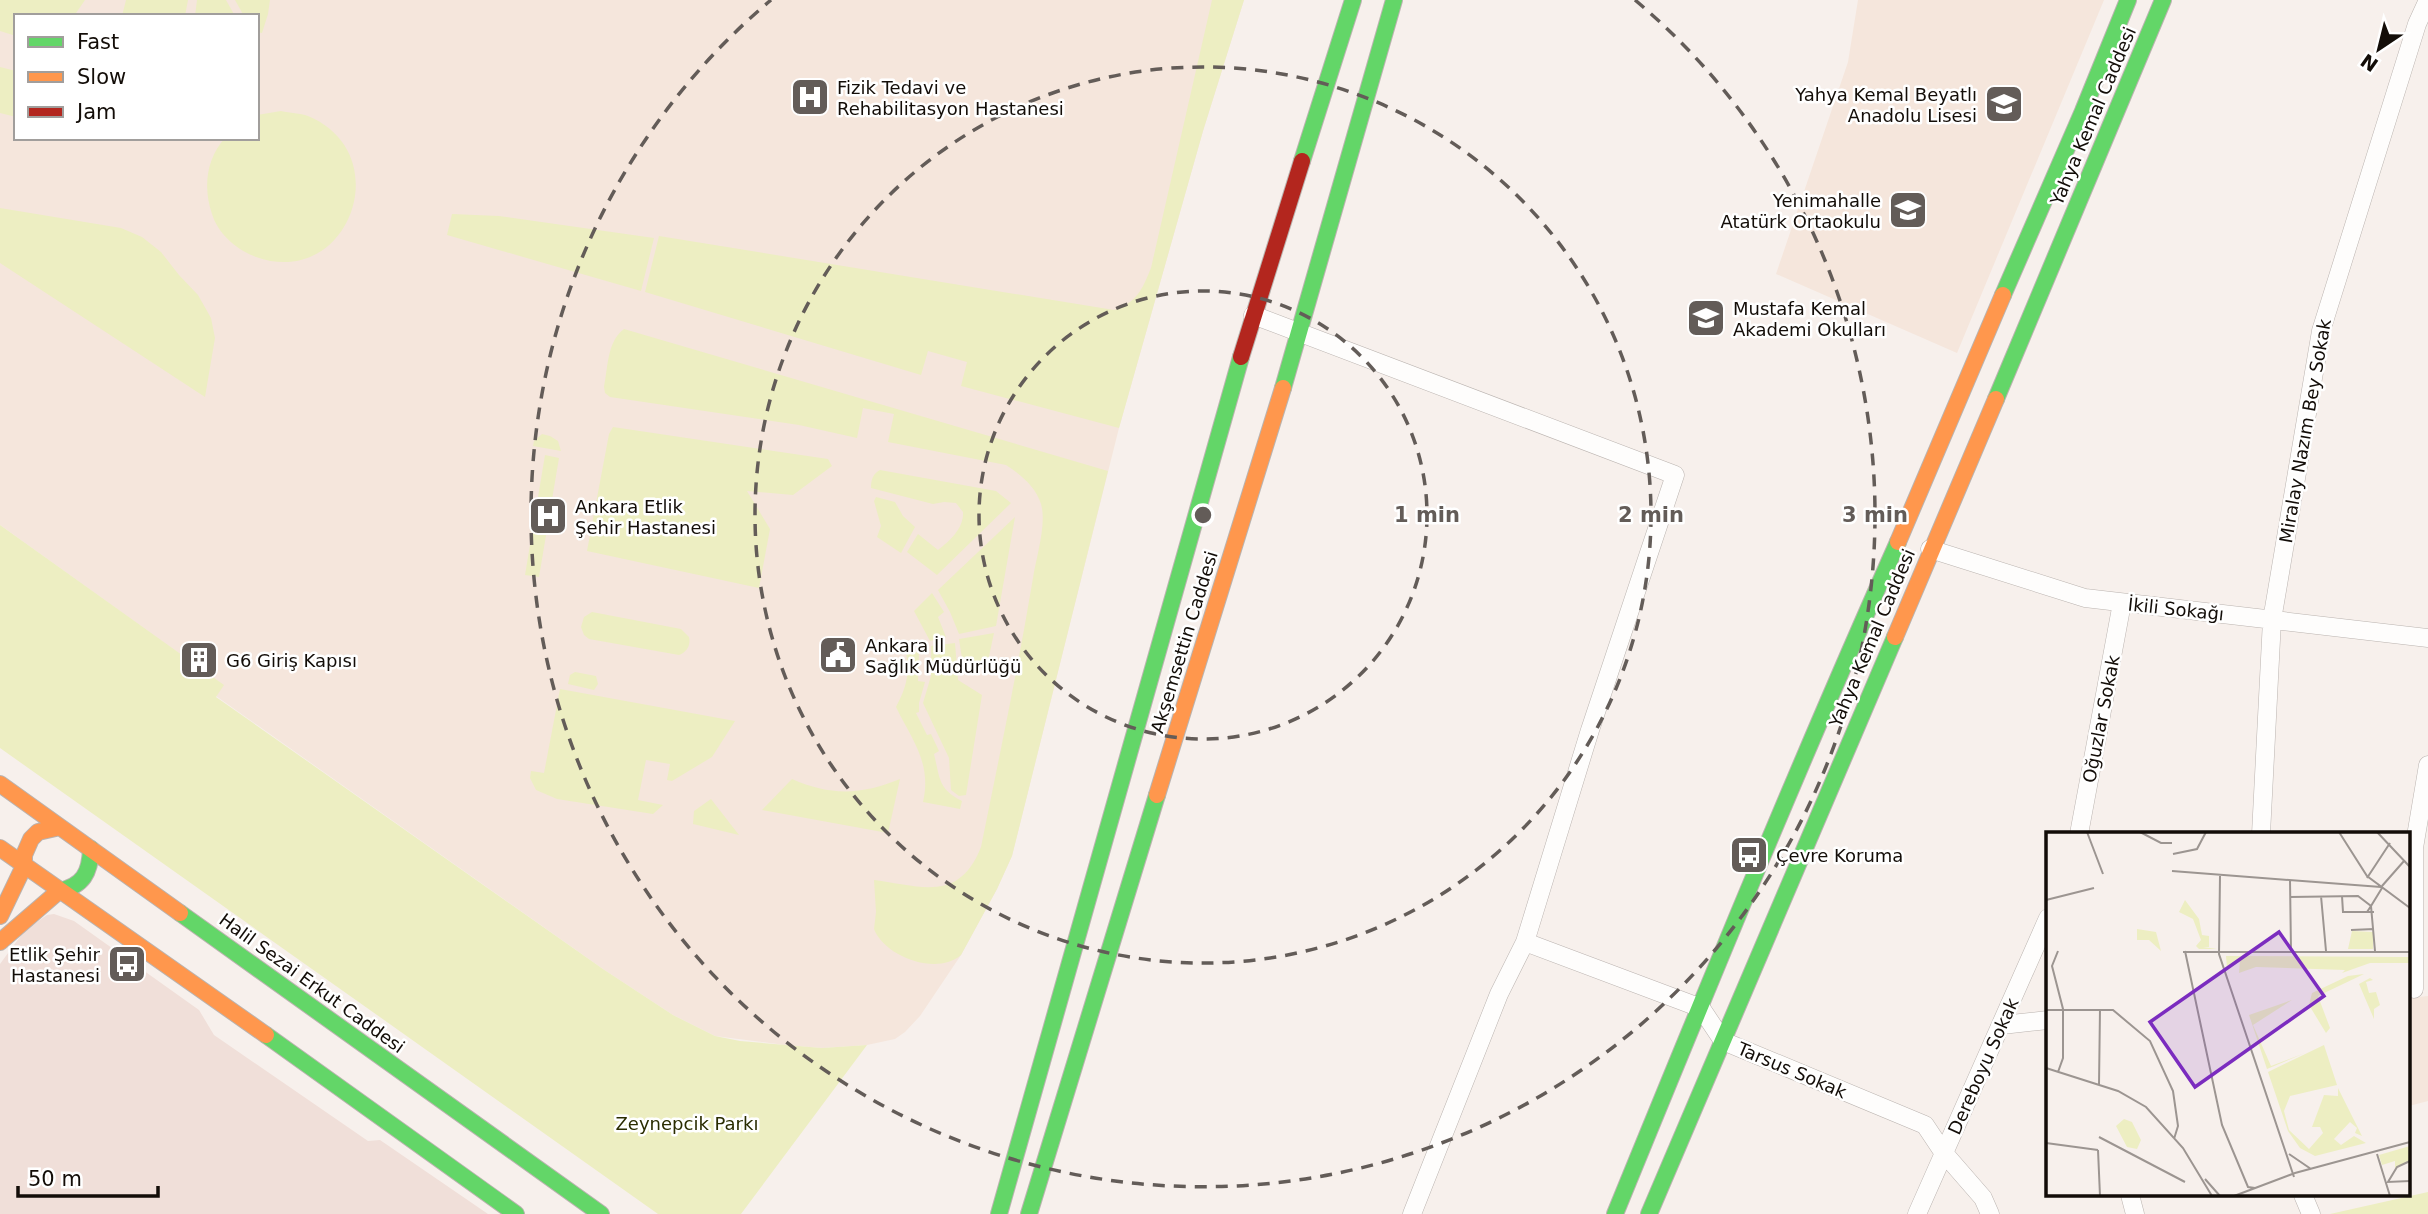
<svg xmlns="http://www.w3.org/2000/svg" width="2428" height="1214" viewBox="0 0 2428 1214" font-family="'DejaVu Sans',sans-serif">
  <rect width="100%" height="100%" fill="#f7f0ec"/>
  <!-- commercial -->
  <path fill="#f0dfd9" d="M 54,914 L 74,921 L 199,1010 L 214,1035 L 368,1141 L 380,1140 L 488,1214 L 0,1214 L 0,964 L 25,930 L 47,915 Z"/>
  <!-- built -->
  <path fill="#f5e6dc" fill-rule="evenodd" d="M 0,0 L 1244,0 L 1203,131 L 1119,428 L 1012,856 L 997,889 L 961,955 L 920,1016 L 905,1032 L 895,1039 L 867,1045 L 822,1048 L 785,1045 L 715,1036 L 673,1015 L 603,969 L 216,696 L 223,685 L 0,525 ZM 16,16 L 257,16 L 257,138 L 16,138 Z
    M 1858,0 L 2104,0 L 1957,353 L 1776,274 L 1848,62 Z
    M 2428,996 L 2428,1101 L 2409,1106 L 2409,998 Z"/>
  <!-- green -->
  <path fill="#edeec2" d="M 0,0 L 85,0 L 74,16 L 16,16 L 16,36 L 0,31 Z
    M 126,0 L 188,0 L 185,16 L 122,16 Z
    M 197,0 L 226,0 L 235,16 L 195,16 Z
    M 235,0 L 270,0 L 268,14 L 262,33 L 257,32 L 257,16 L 244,16 Z
    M 1212,0 L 1244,0 L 1203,131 L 1119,428 L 961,386 L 967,362 L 928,351 L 921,375 L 645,292 L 659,236 L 1114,310 C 1137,302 1142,290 1151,268 Z
    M 0,67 L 16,71 L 16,117 L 0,113 Z
    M 281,111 C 290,113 300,113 308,116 C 399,154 348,290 256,257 C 237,250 218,234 212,214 C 203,188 206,159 225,138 L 257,138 L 257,115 Z
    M 0,208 L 121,228 L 142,237 L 161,252 L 179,275 L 198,295 L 211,318 L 215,338 L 205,397 L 0,263 Z
    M 452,214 L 499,216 L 654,238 L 641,291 L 447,235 Z
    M 624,329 L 1108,471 L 1012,856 L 997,889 L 961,955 C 937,976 885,957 874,929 L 876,912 L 874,880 C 921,886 959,903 981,847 C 999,758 1018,668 1033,578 C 1036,558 1047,524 1041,504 C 1036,487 1020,474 1006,465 L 888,442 L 894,414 L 863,408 L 857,438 L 799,425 L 610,397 L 605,393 L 604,387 C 608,368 607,341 624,329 Z
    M 613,427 L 828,459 L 832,466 L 793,495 L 747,491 L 770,529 L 759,588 L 587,551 L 609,434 Z
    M 542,434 L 550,436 L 558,441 L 561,451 L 533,446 L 534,441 Z
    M 545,455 L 559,458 L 539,577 L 525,575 Z
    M 880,470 L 996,491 L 1011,503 L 937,575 L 907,552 L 918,534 L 938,550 C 950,541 964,528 963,512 L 956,503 L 944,502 L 933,504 L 871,488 C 871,479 873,474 880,470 Z
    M 876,497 L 895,502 L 903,516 L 915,527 L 901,553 L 877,537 L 881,526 L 874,501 Z
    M 1015,517 L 996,626 L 959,634 L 950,612 L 938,590 Z
    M 0,525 L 224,685 L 216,697 L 603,969 L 673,1015 L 715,1036 L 740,1041 L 822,1048 L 867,1045 L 741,1214 L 658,1214 L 0,748 Z
    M 932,593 L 944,612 L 938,617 L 946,637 L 930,641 L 914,611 Z
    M 592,612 L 681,629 L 689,637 C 691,645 687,652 679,655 L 589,639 L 584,635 L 581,627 L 584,617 Z
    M 994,633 L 987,666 L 963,665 L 959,639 Z
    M 955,643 L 958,680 L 982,695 L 966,795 L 959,796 L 951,790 L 949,758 L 923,703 L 931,676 L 931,646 Z
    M 919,652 L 918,681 L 925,682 L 919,703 L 919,712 L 916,713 L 927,735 L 931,734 L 939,751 L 934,754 C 940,778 938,789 962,801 L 960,809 L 923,802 C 932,763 912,740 896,707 C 906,688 910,675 906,653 Z
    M 575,672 L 596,676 L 598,684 L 594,690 L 568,684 L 570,675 Z
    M 560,689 L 735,721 L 712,757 L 672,781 L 667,780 L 670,764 L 646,760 L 638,800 L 663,805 L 653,814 L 557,799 L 536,790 L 530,778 L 531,771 L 544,773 Z
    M 792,779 C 830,796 862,795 900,779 L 888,833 L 762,810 Z
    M 711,799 L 739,835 L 693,824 L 694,811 Z
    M 2428,1192 L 2428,1214 L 2330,1214 Z"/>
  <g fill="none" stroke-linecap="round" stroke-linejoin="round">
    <defs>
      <path id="street" d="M 1253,315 L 1675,475 L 1590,730 L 1525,942 L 1499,994 L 1412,1214
        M 1930,549 L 2085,598 L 2428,638
        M 2079,834 L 2122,603
        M 2261,834 L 2272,620 L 2321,331 L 2417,24 L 2428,0
        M 1525,942 L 1701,1008 L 1723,1041 L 1925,1125 L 1943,1152 L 1983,1198 L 1990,1214
        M 2414,989 L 2414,848 L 2428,765
        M 2002,1025 L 2048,1020
        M 2130,1195 L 2135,1214
        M 2303,1195 L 2311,1214
        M 1917,1214 L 2048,918"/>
      <path id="fast" d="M 1302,161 L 1353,0
        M 2003,295 L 2083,111 L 2128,0
        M 1283,388 L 1394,0
        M 1996,399 L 2163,0
        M 59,891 C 83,886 90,873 91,849
        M 180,913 L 601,1214
        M 266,1035 L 516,1214
        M 999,1214 L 1241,357
        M 1029,1214 L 1157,795
        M 1615,1214 C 1707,989 1799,764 1898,542
        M 1649,1214 L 1895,637"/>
      <path id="slow" d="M 1898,542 L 2003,295
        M 1895,637 L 1996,399
        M 0,784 L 180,913
        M 1157,795 L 1283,388
        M 0,848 L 266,1035
        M 0,916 L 24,866 L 24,855 L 31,839 L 38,832 L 60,827
        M 0,942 L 59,891"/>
      <path id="jam" d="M 1241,357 L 1302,161"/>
    </defs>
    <!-- street casing -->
    <use href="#street" stroke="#bab3af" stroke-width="19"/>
    <!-- fast casing -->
    <use href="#fast" stroke="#bab3af" stroke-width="18"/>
    <!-- slow casing -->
    <use href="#slow" stroke="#bab3af" stroke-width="18"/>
    <!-- jam casing -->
    <use href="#jam" stroke="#bab3af" stroke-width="18"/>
    <!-- street -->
    <use href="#street" stroke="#fefdfc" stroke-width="18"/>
    <!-- fast -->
    <use href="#fast" stroke="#63d668" stroke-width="16"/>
    <!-- slow -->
    <use href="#slow" stroke="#ff974d" stroke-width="16"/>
    <!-- jam -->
    <use href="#jam" stroke="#b3261e" stroke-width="16"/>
  </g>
  <!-- distance rings -->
  <g fill="none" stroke="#635c58" stroke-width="3.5" stroke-dasharray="12 9">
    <circle cx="1203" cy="515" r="224"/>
    <circle cx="1203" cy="515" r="448"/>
    <path d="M1635 0A672 672 0 1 1 771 0"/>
  </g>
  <!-- icons -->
  <defs>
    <symbol id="hospital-square" viewBox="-11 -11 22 22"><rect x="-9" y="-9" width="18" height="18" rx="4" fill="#635c58" stroke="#fff"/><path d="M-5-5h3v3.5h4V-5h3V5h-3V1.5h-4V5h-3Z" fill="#fff"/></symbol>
    <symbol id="school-square" viewBox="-11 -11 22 22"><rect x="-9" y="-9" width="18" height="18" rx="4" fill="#635c58" stroke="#fff"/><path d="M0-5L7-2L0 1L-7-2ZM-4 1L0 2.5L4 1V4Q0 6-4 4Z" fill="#fff"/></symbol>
    <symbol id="civic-square" viewBox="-11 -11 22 22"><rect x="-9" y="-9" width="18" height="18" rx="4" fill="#635c58" stroke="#fff"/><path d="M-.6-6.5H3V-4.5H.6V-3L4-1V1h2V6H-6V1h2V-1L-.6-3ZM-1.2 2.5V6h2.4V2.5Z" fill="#fff"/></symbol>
    <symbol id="building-square" viewBox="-11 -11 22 22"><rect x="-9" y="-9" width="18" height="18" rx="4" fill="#635c58" stroke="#fff"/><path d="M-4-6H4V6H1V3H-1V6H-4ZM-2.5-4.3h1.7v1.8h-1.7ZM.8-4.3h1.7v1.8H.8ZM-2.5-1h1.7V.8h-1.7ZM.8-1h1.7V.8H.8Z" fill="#fff"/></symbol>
    <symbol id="bus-square" viewBox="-11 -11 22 22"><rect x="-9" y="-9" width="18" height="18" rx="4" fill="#635c58" stroke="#fff"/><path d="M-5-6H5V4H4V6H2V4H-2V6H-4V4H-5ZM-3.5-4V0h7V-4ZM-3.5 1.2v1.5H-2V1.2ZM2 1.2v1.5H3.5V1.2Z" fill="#fff"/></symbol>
  </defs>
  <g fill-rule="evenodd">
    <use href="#hospital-square" x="788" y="75" width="44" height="44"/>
    <use href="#school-square" x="1982" y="82" width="44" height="44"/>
    <use href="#school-square" x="1886" y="188" width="44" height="44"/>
    <use href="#school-square" x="1684" y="296" width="44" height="44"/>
    <use href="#hospital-square" x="526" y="494" width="44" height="44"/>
    <use href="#civic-square" x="816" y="633" width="44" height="44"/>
    <use href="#building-square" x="177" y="638" width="44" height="44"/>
    <use href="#bus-square" x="1727" y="833" width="44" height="44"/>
    <use href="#bus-square" x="105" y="942" width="44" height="44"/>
  </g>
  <g text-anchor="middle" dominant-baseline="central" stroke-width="5" stroke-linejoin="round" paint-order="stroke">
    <!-- poi labels -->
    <g font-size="18" fill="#130d08" stroke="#fff" text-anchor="start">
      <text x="837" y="87">Fizik Tedavi ve<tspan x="837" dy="21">Rehabilitasyon Hastanesi</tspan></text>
      <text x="1977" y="94" text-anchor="end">Yahya Kemal Beyatlı<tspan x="1977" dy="21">Anadolu Lisesi</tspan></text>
      <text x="1881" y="200" text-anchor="end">Yenimahalle<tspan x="1881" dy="21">Atatürk Ortaokulu</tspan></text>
      <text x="1733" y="308">Mustafa Kemal<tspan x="1733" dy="21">Akademi Okulları</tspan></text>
      <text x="575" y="506">Ankara Etlik<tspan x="575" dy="21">Şehir Hastanesi</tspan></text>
      <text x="865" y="645">Ankara İl<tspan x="865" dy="21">Sağlık Müdürlüğü</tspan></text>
      <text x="226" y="660">G6 Giriş Kapısı</text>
      <text x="1776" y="855">Çevre Koruma</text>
      <text x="100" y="954" text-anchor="end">Etlik Şehir<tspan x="100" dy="21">Hastanesi</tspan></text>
    </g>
    <!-- street labels -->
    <g font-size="18" fill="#130d08" stroke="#fff">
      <text transform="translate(2093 116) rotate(-67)">Yahya Kemal Caddesi</text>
      <text transform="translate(2305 431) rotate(-80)">Miralay Nazım Bey Sokak</text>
      <text transform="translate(2176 609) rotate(6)">İkili Sokağı</text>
      <text transform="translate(1872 638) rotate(-67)">Yahya Kemal Caddesi</text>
      <text transform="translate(1184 642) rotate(-73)">Akşemsettin Caddesi</text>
      <text transform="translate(2101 719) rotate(-79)">Oğuzlar Sokak</text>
      <text transform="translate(312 983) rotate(36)">Halil Sezai Erkut Caddesi</text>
      <text transform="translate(1983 1066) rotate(-66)">Dereboyu Sokak</text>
      <text transform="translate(1792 1070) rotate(23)">Tarsus Sokak</text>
    </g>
    <!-- park labels -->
    <g font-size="18" fill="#2a2c00" stroke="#fff">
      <text x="687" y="1123">Zeynepcik Parkı</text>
    </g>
  </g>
  <!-- overview -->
  <g transform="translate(2046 832)">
    <rect width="364" height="364" fill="#f7f0ec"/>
    <path d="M 139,68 L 153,87 L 156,103 L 163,104 L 163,115 L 157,115 L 171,117 L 153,117 L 150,114 L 155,108 L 147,87 L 133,80 ZM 91,97 L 110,100 L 115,119 L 103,108 L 91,108 ZM 306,99 L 327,100 L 327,117 L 302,117 ZM 180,124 L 359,125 L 364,125 L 364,131 L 324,131 L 296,141 L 299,138 L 210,135 L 193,141 L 194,127 L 181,136 ZM 318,142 L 272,164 L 284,196 L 280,201 L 263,173 L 266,161 L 302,144 ZM 324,146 L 327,148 L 320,150 L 323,161 L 330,160 L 334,173 L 328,177 L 328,187 L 313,152 ZM 246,168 L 207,193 L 225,234 L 259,221 L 221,237 L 203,183 ZM 278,213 L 291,253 L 244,264 L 238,279 L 243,298 L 263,317 L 277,301 L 274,295 L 266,295 L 278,263 L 292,264 L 292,256 L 316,304 L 309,301 L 311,296 L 304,290 L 288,307 L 295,313 L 308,304 L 320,311 L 269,324 L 254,316 L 242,299 L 222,240 ZM 78,287 L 86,290 L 95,308 L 91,317 L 81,315 L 70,294 ZM 364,314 L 364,328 L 349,336 L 349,329 L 336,333 L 333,323 Z" fill="#edeec2"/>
    <path fill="none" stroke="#9c9591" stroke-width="2" d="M 41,0 L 57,42M 94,0 L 115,11 L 126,11M 293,0 L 321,44 L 364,76M 331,0 L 364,35M 127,22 L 151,17 L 160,0M 126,39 L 335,55M 174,44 L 173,122 L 248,345M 321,46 L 344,11M 244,48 L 245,119M 336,54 L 358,29M 275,64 L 280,119M 296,64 L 297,80 L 328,80M 244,65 L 312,64 L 325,74 L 321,80M 0,68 L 48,56M 305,98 L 328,97M 12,119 L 6,134 L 17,177 L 17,226 L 12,240M 139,119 L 176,293 L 202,355 L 209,356M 329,119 L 325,74 L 336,56M 137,120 L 364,120M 0,178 L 67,178 L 104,209 L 127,259 L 132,294 L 128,307M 0,236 L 72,259 L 100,275 L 137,316 L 166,364M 53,253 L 54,177M 53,305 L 139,350M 0,311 L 52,318M 52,318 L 54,364M 243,322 L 265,337M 331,322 L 344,364M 364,329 L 351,335 L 342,350 L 364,349M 159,347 L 174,364M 188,364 L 249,341 L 364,310"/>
    <path fill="#7b2cbf" fill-opacity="0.15" stroke="#7b2cbf" stroke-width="3.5" d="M 233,100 L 278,164 L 149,255 L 104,190 Z"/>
    <rect width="364" height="364" fill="none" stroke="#130d08" stroke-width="3.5"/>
  </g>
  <circle cx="1203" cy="515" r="10" fill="#635c58" stroke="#fff" stroke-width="3.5"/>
  <g font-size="21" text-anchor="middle" font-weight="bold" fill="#635c58" stroke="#fff" stroke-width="5" stroke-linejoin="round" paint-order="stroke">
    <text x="1427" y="522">1 min</text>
    <text x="1651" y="522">2 min</text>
    <text x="1875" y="522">3 min</text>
  </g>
  <!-- legend -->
  <rect x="14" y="14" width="245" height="126" fill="#ffffff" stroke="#a19e9c" stroke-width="2"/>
  <rect x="28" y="37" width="35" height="10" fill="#63d668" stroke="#a19e9c" stroke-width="2"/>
  <text x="77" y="49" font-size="21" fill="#130d08">Fast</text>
  <rect x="28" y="72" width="35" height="10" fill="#ff974d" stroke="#a19e9c" stroke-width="2"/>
  <text x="77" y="84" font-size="21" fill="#130d08">Slow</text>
  <rect x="28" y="107" width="35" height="10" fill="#b3261e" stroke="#a19e9c" stroke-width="2"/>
  <text x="77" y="119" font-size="21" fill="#130d08">Jam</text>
  <!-- north arrow -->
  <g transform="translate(2379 49) rotate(215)" stroke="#ffffff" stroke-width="5" paint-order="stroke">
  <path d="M0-5L12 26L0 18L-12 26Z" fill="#130d08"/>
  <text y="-10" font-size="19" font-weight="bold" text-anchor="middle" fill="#130d08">N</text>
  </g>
  <!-- scale -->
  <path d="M18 1186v10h140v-10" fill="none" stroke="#130d08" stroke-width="3.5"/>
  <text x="28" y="1186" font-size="21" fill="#130d08" stroke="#ffffff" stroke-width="5" paint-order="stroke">50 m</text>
</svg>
